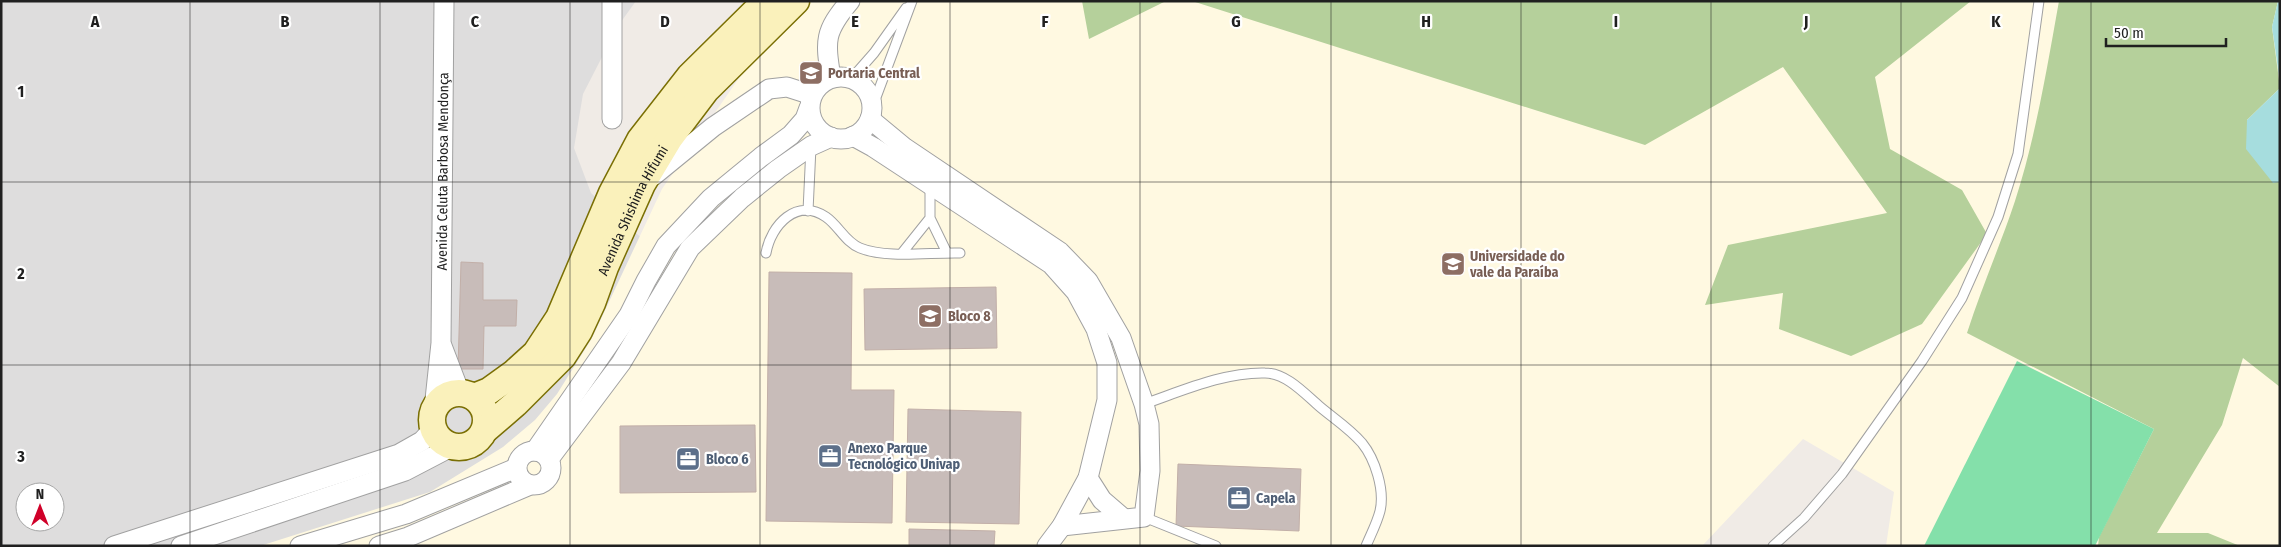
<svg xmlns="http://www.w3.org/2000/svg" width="2281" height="547" viewBox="0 0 2281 547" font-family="'Fira Sans Condensed',sans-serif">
  <rect width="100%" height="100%" fill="#f0ebe6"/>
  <!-- residential -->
  <path fill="#dedddd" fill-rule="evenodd" d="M 1,1 L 636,1 L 618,26 L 583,94 L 574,148 L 591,193 L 655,250 L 1661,546 L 1,546 ZM 25,492 L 55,492 L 55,522 L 25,522 Z"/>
  <!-- education -->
  <path fill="#fff9e1" d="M 810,1 L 2280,1 L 2280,546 L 1886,546 L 1894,492 L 1803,439 L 1702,546 L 260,546 L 430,492 L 503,447 L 535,420 L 557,394 L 592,338 L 662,189 L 755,55 Z"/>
  <!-- forest -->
  <path fill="#b5d09b" d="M 1082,1 L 1166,1 L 1089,39 Z
    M 1192,1 L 1971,1 L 1875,77 L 1890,149 L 1962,190 L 1987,234 L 1922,324 L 1851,356 L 1779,329 L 1783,293 L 1705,305 L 1728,245 L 1887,213 L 1783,67 L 1645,145 Z
    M 2059,1 L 2278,1 L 2272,27 L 2280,88 L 2247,120 L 2273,182 L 2280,182 L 2280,387 L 2243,358 L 2222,425 L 2157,533 L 2208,533 L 2240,546 L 2098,546 L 2099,537 L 2154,429 L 1967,333 C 1981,289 2000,246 2015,201 C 2036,136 2047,68 2059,1 Z"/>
  <!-- pitch -->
  <path fill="#84e0aa" d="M 2017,361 L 2154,429 L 2095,546 L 1924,546 Z"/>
  <!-- water -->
  <path fill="#a6ddde" d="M 2278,1 L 2280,1 L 2280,83 L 2272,27 Z
    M 2280,88 L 2280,182 L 2273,183 L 2246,149 L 2247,120 Z"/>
  <!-- building -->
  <path fill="#c8bcb9" stroke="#c2afa8" d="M 461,262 L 483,263 L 483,300 L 517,300 L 516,326 L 484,326 L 483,369 L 458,369 Z
    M 769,272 L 852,273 L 851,390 L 894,390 L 892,523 L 766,521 Z
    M 996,287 L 997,348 L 865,350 L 864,289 Z
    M 908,409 L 1021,412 L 1019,524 L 906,522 Z
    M 755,425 L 756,492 L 620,493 L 620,426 Z
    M 1178,464 L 1301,469 L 1299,531 L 1176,526 Z
    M 909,529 L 995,531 L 994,546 L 909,546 Z"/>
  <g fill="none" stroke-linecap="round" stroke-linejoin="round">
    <defs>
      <path id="lane" d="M 852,78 L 874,53 L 906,8
        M 872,108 L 912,1
        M 808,211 L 811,147
        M 930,218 L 947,253
        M 766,253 C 771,225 797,197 826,217 C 839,226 845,242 860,248 C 887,259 931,252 960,253
        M 902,253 L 930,218 L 930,185
        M 1144,404 C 1182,391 1224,372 1265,373 C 1286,373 1304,393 1319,406 C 1333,418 1349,428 1362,443 C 1375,459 1385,490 1380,511 C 1377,523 1371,534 1366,546
        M 1144,517 L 1216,546
        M 1773,546 L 1804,518 L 1842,474 L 1922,361 L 1962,298 L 1998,217 L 2018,154 L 2039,1"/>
      <g id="street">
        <path d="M 612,1 L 612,119"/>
        <circle cx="841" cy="108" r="31"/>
        <path d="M 831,78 C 825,40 824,32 850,1"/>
        <path d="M 870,119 L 905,148 L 1060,252 L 1088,281 L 1121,338 L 1144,404 L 1149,424 L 1150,471 L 1144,517 L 1062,526"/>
        <path d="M 853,136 L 873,147 L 1051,264 L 1076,292 L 1096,329 L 1107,363 L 1107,400 L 1088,478 L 1062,526 L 1047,546"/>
        <path d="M 653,176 L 713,127 L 769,89 L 787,87 L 812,95"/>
        <path d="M 442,346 L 460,393"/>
        <path id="s1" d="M 434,409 L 441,343 L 444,1"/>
        <circle cx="534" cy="468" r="17"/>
        <path d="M 535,451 L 629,315 L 646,281 L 666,246 L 711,198 L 761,157 L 791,135 L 805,119 L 809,108"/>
        <path d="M 549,459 L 621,363 L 690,248 L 742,198 L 778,169 L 811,146 L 831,137"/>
        <path d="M 1088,478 L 1102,500 L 1123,518"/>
        <path d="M 114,546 L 399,454 L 422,441 L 433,429"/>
        <path d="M 181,546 L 405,471 L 451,447"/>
        <path d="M 300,546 L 406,514 L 516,468"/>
        <path d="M 379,546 L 408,537 L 530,485"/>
      </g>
      <g id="secondary">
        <circle cx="459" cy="420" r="27"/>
        <path d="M 474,397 L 489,391 L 514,373 L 536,353 L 559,318 L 612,193 L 640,140 L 690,76 L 766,1"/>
        <path id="s2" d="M 486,429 L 515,404 L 563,356 L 579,331 L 592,303 L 605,267 L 642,184 L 669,139 L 706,90 L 796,1"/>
      </g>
    </defs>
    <!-- lane casing -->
    <use href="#lane" stroke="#a1a1a1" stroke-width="11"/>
    <!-- street casing -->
    <use href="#street" stroke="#a1a1a1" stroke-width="21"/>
    <!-- secondary casing -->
    <use href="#secondary" stroke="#7a6f04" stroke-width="29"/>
    <!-- lane -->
    <use href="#lane" stroke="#fff" stroke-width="9"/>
    <!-- street -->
    <use href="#street" stroke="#fff" stroke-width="19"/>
    <!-- secondary -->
    <use href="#secondary" stroke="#faf1bb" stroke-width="26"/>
  </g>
  <!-- grid -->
  <path fill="none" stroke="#202020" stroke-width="1" stroke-opacity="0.55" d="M 190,1 L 190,546M 380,1 L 380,546M 570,1 L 570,546M 760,1 L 760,546M 950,1 L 950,546M 1140,1 L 1140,546M 1331,1 L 1331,546M 1521,1 L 1521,546M 1711,1 L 1711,546M 1901,1 L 1901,546M 2091,1 L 2091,546M 1,182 L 2280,182M 1,365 L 2280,365"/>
  <!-- icons -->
  <defs>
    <symbol id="university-square" viewBox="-11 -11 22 22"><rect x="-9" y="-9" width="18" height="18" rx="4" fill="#8d6e63" stroke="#fff"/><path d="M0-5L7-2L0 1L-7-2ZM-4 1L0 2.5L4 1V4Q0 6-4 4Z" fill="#fff"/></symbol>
    <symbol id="office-square" viewBox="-11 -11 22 22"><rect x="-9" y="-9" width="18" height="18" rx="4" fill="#5c6f8a" stroke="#fff"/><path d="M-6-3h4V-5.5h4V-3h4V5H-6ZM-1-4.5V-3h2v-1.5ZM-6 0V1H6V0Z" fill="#fff"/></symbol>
  </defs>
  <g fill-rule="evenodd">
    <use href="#university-square" x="797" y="59" width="28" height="28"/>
    <use href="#university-square" x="1439" y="250" width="28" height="28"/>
    <use href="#university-square" x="916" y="302" width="28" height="28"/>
    <use href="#office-square" x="816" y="442" width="28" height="28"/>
    <use href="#office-square" x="674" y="445" width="28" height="28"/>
    <use href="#office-square" x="1225" y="484" width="28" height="28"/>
  </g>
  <g text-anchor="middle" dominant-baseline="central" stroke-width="4.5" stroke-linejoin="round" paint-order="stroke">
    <!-- education labels -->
    <g font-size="14" font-weight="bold" fill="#785e54" stroke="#fff" text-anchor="start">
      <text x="828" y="73">Portaria Central</text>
      <text x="1470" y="256">Universidade do<tspan x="1470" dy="16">vale da Paraíba</tspan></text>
      <text x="948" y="316">Bloco 8</text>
    </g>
    <!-- street labels -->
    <g font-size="14" fill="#202020" stroke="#fff">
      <text stroke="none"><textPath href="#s1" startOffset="238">Avenida Celuta Barbosa Mendonça</textPath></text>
      <text stroke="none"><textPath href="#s2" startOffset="268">Avenida Shishima Hifumi</textPath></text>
    </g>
    <!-- service labels -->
    <g font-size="14" font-weight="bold" fill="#4e5e75" stroke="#fff" text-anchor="start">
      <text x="848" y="448">Anexo Parque<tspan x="848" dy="16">Tecnológico Univap</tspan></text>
      <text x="706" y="459">Bloco 6</text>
      <text x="1256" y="498">Capela</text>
    </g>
  </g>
  <g font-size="16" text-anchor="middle" font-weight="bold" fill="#202020" stroke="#fff" stroke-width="4.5" stroke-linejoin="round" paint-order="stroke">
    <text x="95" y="27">A</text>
    <text x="285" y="27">B</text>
    <text x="475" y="27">C</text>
    <text x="665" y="27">D</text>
    <text x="855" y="27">E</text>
    <text x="1045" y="27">F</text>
    <text x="1236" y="27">G</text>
    <text x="1426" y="27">H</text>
    <text x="1616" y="27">I</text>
    <text x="1806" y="27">J</text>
    <text x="1996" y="27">K</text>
    <text x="21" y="97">1</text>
    <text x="21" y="279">2</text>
    <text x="21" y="462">3</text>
  </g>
  <!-- border -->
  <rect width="2281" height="547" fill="none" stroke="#202020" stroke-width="5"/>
  <!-- north arrow -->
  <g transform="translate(40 507)"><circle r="24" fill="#ffffff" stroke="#a6a6a6"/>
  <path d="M0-4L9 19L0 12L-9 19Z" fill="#d00029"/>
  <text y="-8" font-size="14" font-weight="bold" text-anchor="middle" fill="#202020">N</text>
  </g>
  <!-- scale -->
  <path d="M2106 38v8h120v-8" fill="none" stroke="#202020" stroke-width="2.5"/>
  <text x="2114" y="38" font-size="15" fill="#202020" stroke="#ffffff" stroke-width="4" paint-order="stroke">50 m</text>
</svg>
